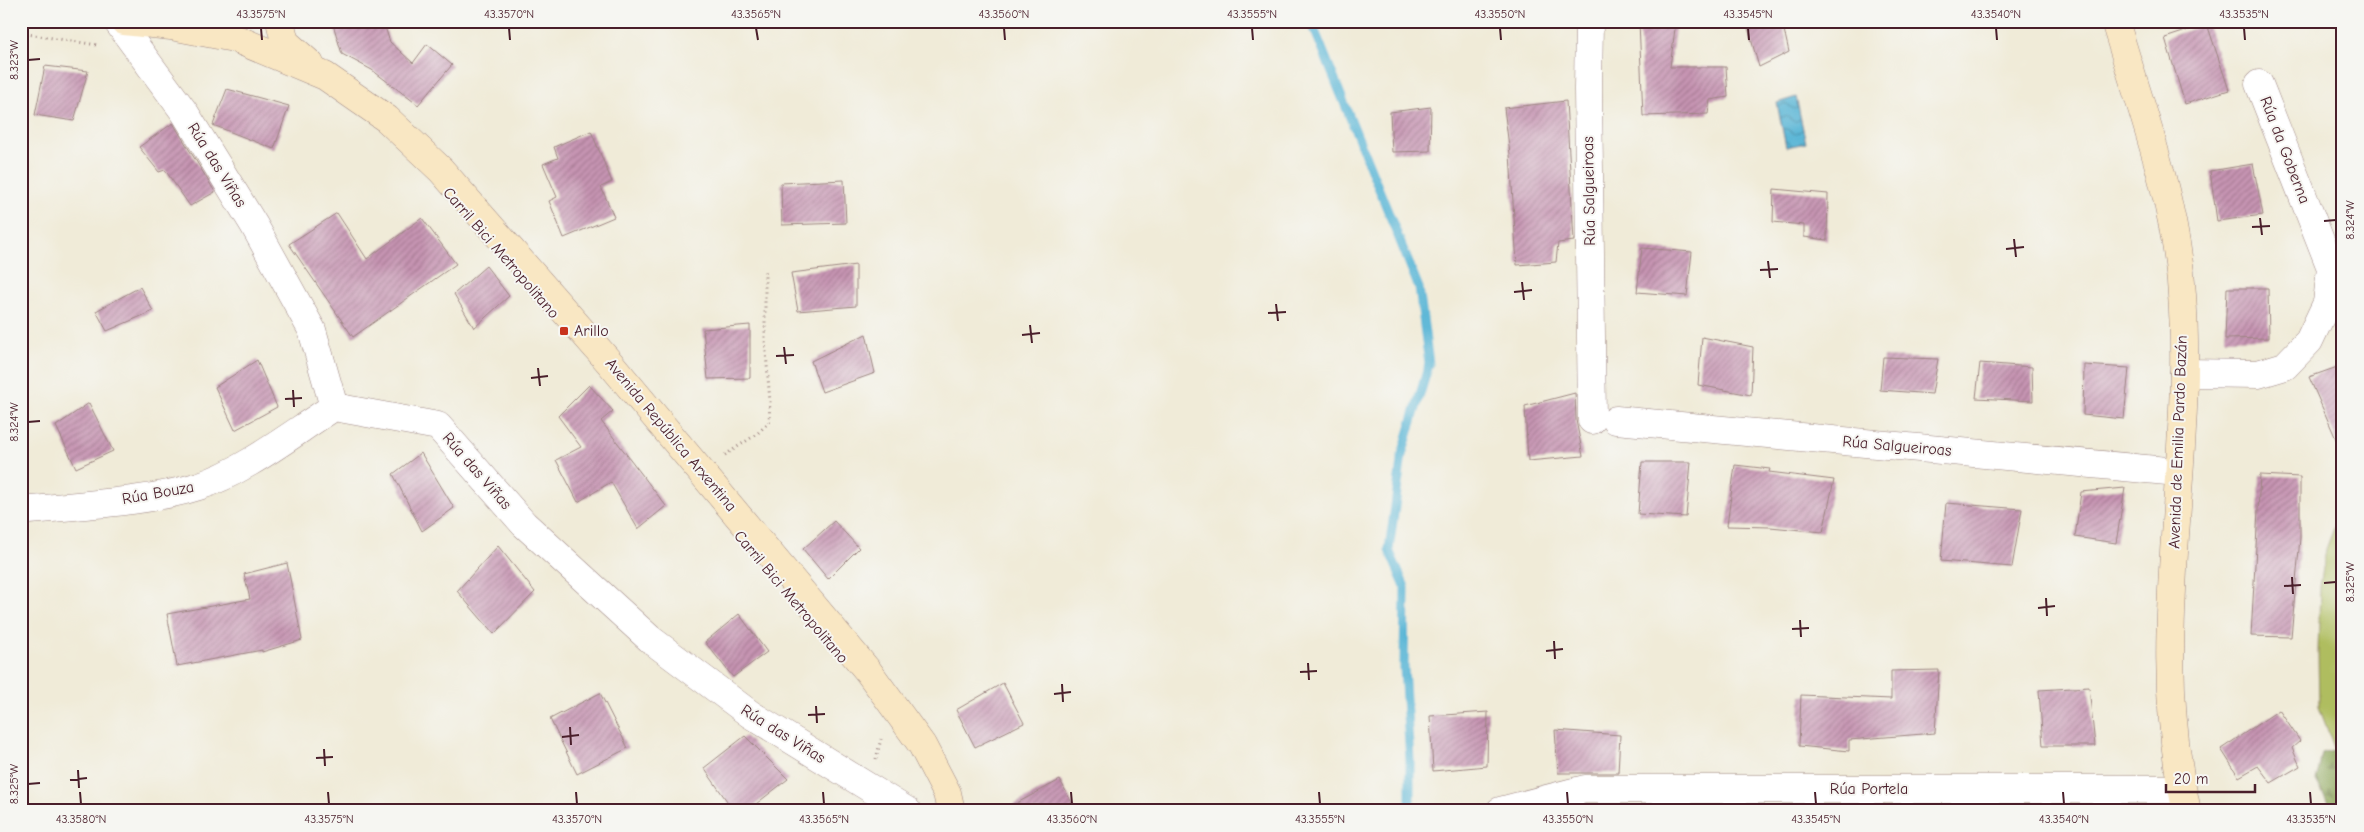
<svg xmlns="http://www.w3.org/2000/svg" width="2364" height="832" viewBox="0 0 2364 832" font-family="'Comic Neue',sans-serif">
  <defs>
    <pattern id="forest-firs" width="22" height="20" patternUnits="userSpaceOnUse" patternTransform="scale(1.25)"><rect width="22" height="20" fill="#8ba456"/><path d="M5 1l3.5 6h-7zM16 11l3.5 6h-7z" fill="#748547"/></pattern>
    <pattern id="water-waves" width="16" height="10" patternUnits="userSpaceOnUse" patternTransform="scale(1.25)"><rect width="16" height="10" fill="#58b5d6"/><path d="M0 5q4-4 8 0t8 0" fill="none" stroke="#4b93ae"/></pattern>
    <pattern id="building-hatch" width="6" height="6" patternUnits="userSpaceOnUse" patternTransform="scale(1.25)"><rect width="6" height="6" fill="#c694b2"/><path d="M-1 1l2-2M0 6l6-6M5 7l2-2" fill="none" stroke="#a37891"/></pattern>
  </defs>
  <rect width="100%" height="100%" fill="#f6f6f2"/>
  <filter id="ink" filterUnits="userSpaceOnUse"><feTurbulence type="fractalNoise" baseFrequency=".02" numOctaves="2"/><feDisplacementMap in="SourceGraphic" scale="10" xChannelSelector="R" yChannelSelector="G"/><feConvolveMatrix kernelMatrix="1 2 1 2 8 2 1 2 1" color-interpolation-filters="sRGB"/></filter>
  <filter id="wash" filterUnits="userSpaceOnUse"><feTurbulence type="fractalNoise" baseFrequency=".0096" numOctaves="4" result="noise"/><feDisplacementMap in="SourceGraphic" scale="20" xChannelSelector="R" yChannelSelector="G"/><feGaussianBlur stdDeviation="1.12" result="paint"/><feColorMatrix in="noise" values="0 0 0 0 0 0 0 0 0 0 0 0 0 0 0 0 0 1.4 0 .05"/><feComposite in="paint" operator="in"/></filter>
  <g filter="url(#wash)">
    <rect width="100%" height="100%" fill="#f0ebd8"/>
    <!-- grass -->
    <path fill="#afbd5f" stroke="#7c6e45" d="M 2343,504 L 2343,748 L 2335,750 L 2319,707 L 2318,653 L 2320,587 L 2326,549 Z"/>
    <!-- forest -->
    <path fill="url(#forest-firs)" stroke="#6a6240" d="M 2343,748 L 2343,811 L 2332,811 L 2316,780 L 2322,754 Z"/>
    <!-- water -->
    <path fill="url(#water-waves)" stroke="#516a80" d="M 1796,97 L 1806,143 L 1786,147 L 1777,103 Z"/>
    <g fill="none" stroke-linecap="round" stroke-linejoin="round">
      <!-- stream -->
      <path stroke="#58b5d6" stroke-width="9" d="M 1311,21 L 1419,288 L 1429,364 L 1402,455 L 1389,550 L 1405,587 L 1404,668 L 1410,760 L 1410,811"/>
    </g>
    <g id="blocks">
      <!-- building -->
      <path fill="url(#building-hatch)" d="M 332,21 L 383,21 L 390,42 L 413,63 L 427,44 L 452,65 L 418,105 L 372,70 L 342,54 Z
        M 1639,21 L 1676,21 L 1670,67 L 1726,67 L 1728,97 L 1710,100 L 1708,114 L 1643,116 Z
        M 1746,21 L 1782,21 L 1789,52 L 1759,67 Z
        M 2207,24 L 2229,90 L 2185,104 L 2165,38 Z
        M 45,66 L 88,71 L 74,121 L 35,115 Z
        M 227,89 L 289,106 L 274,149 L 213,125 Z
        M 1566,101 L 1574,241 L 1558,243 L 1556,262 L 1517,265 L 1510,154 L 1504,108 Z
        M 1431,107 L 1430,151 L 1392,152 L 1390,112 Z
        M 173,123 L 215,192 L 190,206 L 165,170 L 159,172 L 139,147 Z
        M 591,131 L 612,182 L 601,187 L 614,217 L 564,238 L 549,201 L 557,197 L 543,164 L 558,158 L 554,147 Z
        M 2253,164 L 2263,215 L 2217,221 L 2210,171 Z
        M 844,180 L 846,223 L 782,225 L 781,183 Z
        M 1774,189 L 1828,194 L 1827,240 L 1804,237 L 1804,225 L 1773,222 Z
        M 337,213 L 367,259 L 422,218 L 456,264 L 353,337 L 289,244 Z
        M 1642,248 L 1692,252 L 1687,296 L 1637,292 Z
        M 856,265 L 856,306 L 798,311 L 791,273 Z
        M 486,266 L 509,296 L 474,328 L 454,294 Z
        M 140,287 L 153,311 L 107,331 L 96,311 Z
        M 2227,288 L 2268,288 L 2269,338 L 2225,339 Z
        M 750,325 L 750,378 L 708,379 L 703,329 Z
        M 866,334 L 875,373 L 822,392 L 811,361 Z
        M 1702,337 L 1753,347 L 1751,395 L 1698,385 Z
        M 1883,357 L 1938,359 L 1932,394 L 1880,390 Z
        M 257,360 L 277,407 L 235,430 L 215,387 Z
        M 1980,363 L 2032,367 L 2033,401 L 1976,398 Z
        M 2084,365 L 2129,368 L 2124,419 L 2083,415 Z
        M 2343,365 L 2343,455 L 2309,377 Z
        M 589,385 L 613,411 L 601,421 L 666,506 L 638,529 L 611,482 L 578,502 L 556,460 L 581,447 L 558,416 Z
        M 1575,393 L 1576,420 L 1583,456 L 1528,461 L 1525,406 Z
        M 89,403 L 113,451 L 76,468 L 56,426 Z
        M 421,453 L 454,508 L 422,531 L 393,474 Z
        M 1642,462 L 1691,462 L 1686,517 L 1638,514 Z
        M 1735,465 L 1770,469 L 1769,472 L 1834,480 L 1823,532 L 1770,527 L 1727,526 Z
        M 2260,475 L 2300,477 L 2300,538 L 2291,637 L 2251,636 Z
        M 2125,488 L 2116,543 L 2075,537 L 2081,492 Z
        M 1946,503 L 2022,509 L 2012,567 L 1941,561 Z
        M 834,521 L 859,548 L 828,579 L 803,549 Z
        M 498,546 L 535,592 L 494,634 L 457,591 Z
        M 287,563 L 302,640 L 262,652 L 262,650 L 177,666 L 167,614 L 250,599 L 244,574 Z
        M 739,614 L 767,652 L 733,677 L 705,642 Z
        M 1939,670 L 1935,733 L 1849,740 L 1849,751 L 1799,746 L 1801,695 L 1891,699 L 1891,671 Z
        M 1003,683 L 1024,723 L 975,747 L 956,710 Z
        M 2089,687 L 2095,746 L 2043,746 L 2039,690 Z
        M 600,693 L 628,748 L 577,774 L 550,719 Z
        M 2279,710 L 2300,741 L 2292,748 L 2300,766 L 2271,783 L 2258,766 L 2239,777 L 2221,749 Z
        M 1488,712 L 1487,766 L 1433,771 L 1430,716 Z
        M 1555,730 L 1620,735 L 1618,773 L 1558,773 Z
        M 745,736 L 788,779 L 747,811 L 734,811 L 704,768 Z
        M 1060,780 L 1076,811 L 1002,811 Z"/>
    </g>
  </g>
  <g filter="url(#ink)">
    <use href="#blocks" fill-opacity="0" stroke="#9d8582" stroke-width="1"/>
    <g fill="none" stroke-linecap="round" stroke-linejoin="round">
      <defs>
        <path id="street" d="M 117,21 L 185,113 L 254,225 L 312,330 L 334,407 L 438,426 L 524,524 L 650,639 L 750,714 L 907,811
          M 1589,21 L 1588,89 L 1592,420
          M 2184,373 L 2258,374 L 2285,366 L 2309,341 L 2327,303 L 2331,268 L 2259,84
          M 1616,420 L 2178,472
          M 21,511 C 77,505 146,503 199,486 C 244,472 294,432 334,407
          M 1500,811 L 1585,789 L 2181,789"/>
        <path id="secondary" d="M 124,21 L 171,26 L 234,38 L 325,76 L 387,119 L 441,170 L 610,363 L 868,671 L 922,745 L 947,793 L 951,811
          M 280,21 L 285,42 L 310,64
          M 2115,21 C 2140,106 2173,193 2181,282 C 2197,458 2145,636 2187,811"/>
      </defs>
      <!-- street casing -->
      <use href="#street" stroke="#9d8582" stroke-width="29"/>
      <!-- secondary casing -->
      <use href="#secondary" stroke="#9d8582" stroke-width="29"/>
      <!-- path -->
      <path stroke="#9d8582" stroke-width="3" stroke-dasharray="1 4" stroke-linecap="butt" d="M 21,33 L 97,45
        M 725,455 L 757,434 L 769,422 L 770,402 L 765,340 L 765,271
        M 876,759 L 881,739"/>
      <!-- street -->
      <use href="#street" stroke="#fff" stroke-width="28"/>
      <!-- secondary -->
      <use href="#secondary" stroke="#f9e7c3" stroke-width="28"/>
    </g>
  </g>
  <!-- ticks -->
  <path fill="none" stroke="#4a1f2b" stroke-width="2" d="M 261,28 L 262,40M 509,28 L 510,40M 756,28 L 758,40M 1004,28 L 1005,40M 1252,28 L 1253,40M 1500,28 L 1501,40M 1748,28 L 1749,40M 1996,28 L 1997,40M 2244,28 L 2245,40M 28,60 L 40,59M 2260,218 L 2262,235M 2324,221 L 2336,220M 2252,227 L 2270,226M 2014,239 L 2016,257M 2006,249 L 2024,247M 1768,261 L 1770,278M 1760,270 L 1778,269M 1522,282 L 1524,300M 1514,292 L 1532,290M 1276,304 L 1278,321M 1268,313 L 1286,312M 1030,325 L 1032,343M 1022,335 L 1040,333M 784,347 L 786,364M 776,356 L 794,355M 538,368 L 540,386M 531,378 L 548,376M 293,390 L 294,407M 285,399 L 302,398M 28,422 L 40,421M 2292,577 L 2293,594M 2324,583 L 2336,582M 2284,586 L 2301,585M 2046,598 L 2047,616M 2038,608 L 2055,606M 1800,620 L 1801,637M 1792,629 L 1809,628M 1554,641 L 1555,659M 1546,651 L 1563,649M 1308,663 L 1309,680M 1300,672 L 1317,671M 1062,684 L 1063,702M 1054,694 L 1071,692M 816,706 L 817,723M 808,715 L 825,714M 570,727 L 571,745M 562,737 L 579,735M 324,749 L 325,766M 316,758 L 333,757M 78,770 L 79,788M 70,780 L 87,778M 28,784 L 40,783M 80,792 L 81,804M 328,792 L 329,804M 576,792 L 577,804M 823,792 L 824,804M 1071,792 L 1072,804M 1319,792 L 1320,804M 1567,792 L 1568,804M 1815,792 L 1816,804M 2063,792 L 2064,804M 2310,792 L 2311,804"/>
  <!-- markers -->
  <rect fill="#c8321e" stroke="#f6f6f2" stroke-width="2" x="559" y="326" width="10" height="10" rx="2.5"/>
  <g text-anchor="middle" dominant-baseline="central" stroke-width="4" stroke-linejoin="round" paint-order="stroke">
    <!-- street labels -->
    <g font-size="16" fill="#4a1f2b" stroke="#f6f6f2">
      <text transform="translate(2285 150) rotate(69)">Rúa da Goberna</text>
      <text transform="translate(217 165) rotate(58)">Rúa das Viñas</text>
      <text transform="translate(1589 191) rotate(-91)">Rúa Salgueiroas</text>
      <text transform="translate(501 253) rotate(49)">Carril Bici Metropolitano</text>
      <text transform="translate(671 435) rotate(50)">Avenida República Arxentina</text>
      <text transform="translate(2178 442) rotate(-88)">Avenida de Emilia Pardo Bazán</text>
      <text transform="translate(1897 446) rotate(5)">Rúa Salgueiroas</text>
      <text transform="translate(477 471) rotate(49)">Rúa das Viñas</text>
      <text transform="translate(158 493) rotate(-10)">Rúa Bouza</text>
      <text transform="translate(791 597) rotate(50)">Carril Bici Metropolitano</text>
      <text transform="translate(783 734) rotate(32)">Rúa das Viñas</text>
      <text x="1869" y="789">Rúa Portela</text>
    </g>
    <!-- poi labels -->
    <g font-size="16" fill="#4a1f2b" stroke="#f6f6f2" text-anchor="start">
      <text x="574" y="331">Arillo</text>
    </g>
  </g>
  <!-- margin -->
  <rect width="2364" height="832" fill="none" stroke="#f6f6f2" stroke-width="55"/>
  <!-- scale -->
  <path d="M2166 784v8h89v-8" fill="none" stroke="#4a1f2b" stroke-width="2.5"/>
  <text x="2174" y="784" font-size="15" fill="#4a1f2b" stroke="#f6f6f2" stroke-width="4" paint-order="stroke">20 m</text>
  <rect x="28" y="28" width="2308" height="776" fill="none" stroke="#4a1f2b" stroke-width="2"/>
  <g font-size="12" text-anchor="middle" fill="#4a1f2b">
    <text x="261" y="18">43.3575°N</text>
    <text x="509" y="18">43.3570°N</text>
    <text x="756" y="18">43.3565°N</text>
    <text x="1004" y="18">43.3560°N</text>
    <text x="1252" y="18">43.3555°N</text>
    <text x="1500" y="18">43.3550°N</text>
    <text x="1748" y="18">43.3545°N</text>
    <text x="1996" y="18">43.3540°N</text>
    <text x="2244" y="18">43.3535°N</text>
    <text transform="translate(14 60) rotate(-90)" y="4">8.323°W</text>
    <text transform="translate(2350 220) rotate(-90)" y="4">8.324°W</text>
    <text transform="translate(14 422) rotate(-90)" y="4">8.324°W</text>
    <text transform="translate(2350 582) rotate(-90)" y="4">8.325°W</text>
    <text transform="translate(14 784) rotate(-90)" y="4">8.325°W</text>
    <text x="81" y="823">43.3580°N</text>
    <text x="329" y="823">43.3575°N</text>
    <text x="577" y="823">43.3570°N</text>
    <text x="824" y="823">43.3565°N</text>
    <text x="1072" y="823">43.3560°N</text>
    <text x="1320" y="823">43.3555°N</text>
    <text x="1568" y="823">43.3550°N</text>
    <text x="1816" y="823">43.3545°N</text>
    <text x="2064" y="823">43.3540°N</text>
    <text x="2311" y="823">43.3535°N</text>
  </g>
</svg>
